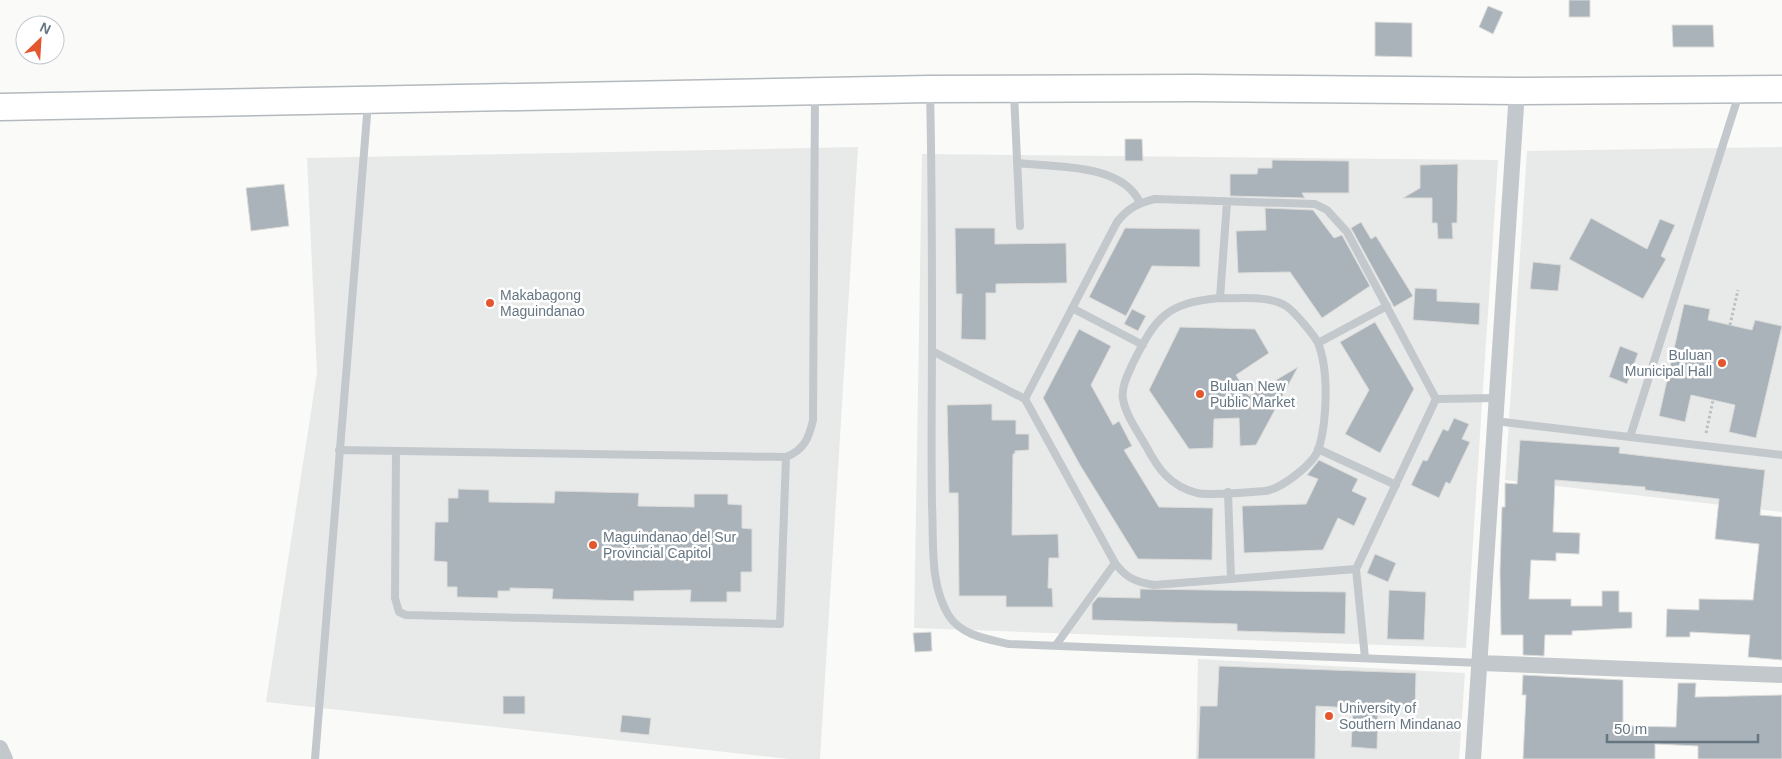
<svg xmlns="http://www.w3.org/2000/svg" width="1782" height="759" viewBox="0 0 1782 759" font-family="Arial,sans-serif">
  <rect width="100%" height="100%" fill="#fafaf8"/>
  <!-- built -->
  <path fill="#e8e9e9" d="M 858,147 L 820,759 L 790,759 L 266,702 L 317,373 L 307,158 Z
    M 1782,147 L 1782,512 L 1505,480 L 1527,151 Z
    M 922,154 L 1498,160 L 1466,648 L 914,628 Z
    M 1198,659 L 1465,673 L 1459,759 L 1196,759 Z"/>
  <!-- building -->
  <path fill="#aab3b9" stroke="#dcdcda" d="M 1569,0 L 1590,0 L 1590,17 L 1569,17 Z
    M 1488,6 L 1503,12 L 1493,34 L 1479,27 Z
    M 1375,22 L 1412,23 L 1412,57 L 1375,56 Z
    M 1672,25 L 1713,25 L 1714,47 L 1673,47 Z
    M 1125,139 L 1142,139 L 1143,161 L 1125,161 Z
    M 1272,160 L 1349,161 L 1349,193 L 1302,193 L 1305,198 L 1230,196 L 1230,174 L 1257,174 L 1258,168 L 1272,168 Z
    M 1458,164 L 1457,223 L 1452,223 L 1453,239 L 1438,239 L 1437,223 L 1432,223 L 1432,198 L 1403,198 L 1420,188 L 1420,165 Z
    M 284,184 L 289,226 L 251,231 L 246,188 Z
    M 1265,208 L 1313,210 L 1334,238 L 1342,235 L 1370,286 L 1322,318 L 1290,272 L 1238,273 L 1236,231 L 1266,230 Z
    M 1591,218 L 1647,249 L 1660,219 L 1675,225 L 1661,256 L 1666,259 L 1643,299 L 1569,259 Z
    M 1361,222 L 1371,239 L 1376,236 L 1413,296 L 1394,307 L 1351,228 Z
    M 955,228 L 995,228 L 995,244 L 1066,243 L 1067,283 L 996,284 L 996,293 L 986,293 L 986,340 L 961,339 L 962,294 L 956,294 Z
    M 1125,228 L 1200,229 L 1200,267 L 1152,266 L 1126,316 L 1089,297 Z
    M 1533,262 L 1561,265 L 1558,291 L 1530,289 Z
    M 1415,288 L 1437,289 L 1437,301 L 1480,303 L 1479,325 L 1413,320 Z
    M 1684,304 L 1710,309 L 1708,320 L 1752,330 L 1755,320 L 1782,326 L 1756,438 L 1729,432 L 1735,405 L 1691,395 L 1685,422 L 1659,416 Z
    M 1132,309 L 1146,316 L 1138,331 L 1124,324 Z
    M 1375,322 L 1414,389 L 1380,453 L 1345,434 L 1369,390 L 1340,342 Z
    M 1180,327 L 1255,329 L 1269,353 L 1236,375 L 1249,396 L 1298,367 L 1256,445 L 1240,446 L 1239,418 L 1214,419 L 1213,448 L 1189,449 L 1149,390 Z
    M 1079,329 L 1111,346 L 1091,385 L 1113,425 L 1119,421 L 1132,446 L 1124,450 L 1159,507 L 1213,508 L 1212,560 L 1138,559 L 1080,465 L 1043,398 Z
    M 1620,346 L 1638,353 L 1627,384 L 1609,377 Z
    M 992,404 L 992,420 L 1016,420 L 1016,434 L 1029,434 L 1029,450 L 1015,451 L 1015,454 L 1013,454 L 1012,535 L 1058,534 L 1059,558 L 1049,558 L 1048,588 L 1052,588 L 1053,607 L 1006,607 L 1006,596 L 959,596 L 958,493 L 949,493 L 947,405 Z
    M 1454,418 L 1469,424 L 1462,439 L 1470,442 L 1450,484 L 1446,482 L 1439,498 L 1411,485 L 1423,460 L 1427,461 L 1443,429 L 1448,431 Z
    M 1520,440 L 1620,447 L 1619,453 L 1765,470 L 1760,515 L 1782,517 L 1782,660 L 1748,657 L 1750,635 L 1690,632 L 1690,637 L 1666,637 L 1667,609 L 1699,610 L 1699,599 L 1753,600 L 1759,544 L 1715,539 L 1719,499 L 1645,490 L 1645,487 L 1555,480 L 1553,532 L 1580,533 L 1579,554 L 1556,553 L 1556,561 L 1531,560 L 1529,599 L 1571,599 L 1571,606 L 1602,606 L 1602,591 L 1619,591 L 1619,612 L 1632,612 L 1632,628 L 1572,631 L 1572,635 L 1545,635 L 1544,656 L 1523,655 L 1523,635 L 1501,635 L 1500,571 L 1502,507 L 1505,507 L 1505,483 L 1517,484 Z
    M 1319,460 L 1358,479 L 1352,491 L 1367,498 L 1354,526 L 1338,518 L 1323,550 L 1244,553 L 1242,506 L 1306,504 L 1318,479 L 1307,475 Z
    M 458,489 L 489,490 L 489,502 L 554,503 L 555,491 L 639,493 L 638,506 L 694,507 L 694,494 L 728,494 L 728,504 L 742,505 L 742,528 L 752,529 L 752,572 L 741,572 L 741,592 L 727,592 L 727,602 L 690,602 L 691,590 L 634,591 L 634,601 L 552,599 L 553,589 L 510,588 L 510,591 L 498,591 L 498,598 L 457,597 L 457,587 L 447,587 L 447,562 L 434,561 L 435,522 L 448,522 L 448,498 L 458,498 Z
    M 1375,554 L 1396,563 L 1388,582 L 1367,573 Z
    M 1140,589 L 1346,592 L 1345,634 L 1237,631 L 1237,624 L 1092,620 L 1092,604 L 1098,597 L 1140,598 Z
    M 1389,590 L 1426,592 L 1424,640 L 1387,639 Z
    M 931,632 L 932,651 L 915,652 L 913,633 Z
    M 1219,666 L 1416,673 L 1415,710 L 1378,709 L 1377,749 L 1351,747 L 1353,708 L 1316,706 L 1315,759 L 1198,759 L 1200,706 L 1217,706 Z
    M 1523,675 L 1623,680 L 1623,724 L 1629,726 L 1676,727 L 1678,683 L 1696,683 L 1695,697 L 1782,695 L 1782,759 L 1698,759 L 1698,746 L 1655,744 L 1655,759 L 1523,759 L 1526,695 L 1522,695 Z
    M 503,696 L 525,696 L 525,714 L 503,714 Z
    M 622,715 L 651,718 L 649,735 L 620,732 Z"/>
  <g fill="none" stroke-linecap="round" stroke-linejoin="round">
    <defs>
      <path id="trunk" d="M 0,107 L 929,89 L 1195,88 L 1517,91 L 1782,89"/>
    </defs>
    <!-- trunk casing -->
    <use href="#trunk" stroke="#b4b9bd" stroke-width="29"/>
    <!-- path -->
    <path stroke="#bbbfc2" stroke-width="3" stroke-dasharray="2.5 2.5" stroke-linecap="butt" d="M 1730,325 L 1738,290
      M 1706,433 L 1713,400"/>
    <!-- service -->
    <path stroke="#c3c8cc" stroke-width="8" d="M 930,93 C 932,173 932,252 932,332 C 932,390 931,448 932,506 C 934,542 929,584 949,616 C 962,636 988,639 1009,644 L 1481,663
      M 1014,93 L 1020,226
      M 1017,163 C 1054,167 1123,163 1140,203
      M 1155,199 L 1315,204 L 1327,210 L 1347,232 L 1436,399 L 1356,569 L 1154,585 C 1136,582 1126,578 1115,563 L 1025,399 L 1117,222 C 1128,208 1138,203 1155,199 Z
      M 1220,298 C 1240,299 1269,295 1286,306 C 1294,311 1314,335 1318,343 C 1329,370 1327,420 1319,448 C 1314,464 1281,489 1265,491 C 1250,492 1210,496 1197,493 C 1170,486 1158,469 1146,446 C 1138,432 1126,416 1123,399 C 1121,387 1128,374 1133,363 C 1156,317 1166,303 1220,298 Z
      M 1220,298 L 1227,202
      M 1072,308 L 1143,345
      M 1318,343 L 1387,306
      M 932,351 L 1025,399
      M 1436,399 L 1497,398
      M 1495,421 L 1782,455
      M 1630,437 L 1739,94
      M 1318,449 L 1396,485
      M 339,450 L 786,457 C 804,450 809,438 813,420 L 815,96
      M 396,451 L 395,598 L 399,612 L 406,615 L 780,624 L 786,457
      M 1228,492 L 1231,579
      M 1356,569 L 1365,658
      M 1056,645 L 1115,563
      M 315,759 L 368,103"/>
    <!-- minor -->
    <path stroke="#c3c8cc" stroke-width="16" d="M 1481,663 L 1782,675
      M 0,748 L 5,759
      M 1473,759 L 1517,91"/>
    <!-- trunk -->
    <use href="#trunk" stroke="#fff" stroke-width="26"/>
  </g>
  <!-- markers -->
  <g fill="#e4572e" stroke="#fff" stroke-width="2">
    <circle cx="490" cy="303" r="5"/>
    <circle cx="1722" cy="363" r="5"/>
    <circle cx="1200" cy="394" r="5"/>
    <circle cx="593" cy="545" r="5"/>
    <circle cx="1329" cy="716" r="5"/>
  </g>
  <g text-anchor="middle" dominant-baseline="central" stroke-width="5" stroke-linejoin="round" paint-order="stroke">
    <!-- poi labels -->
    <g font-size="14" fill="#657683" stroke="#fff" text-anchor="start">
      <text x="500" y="295">Makabagong<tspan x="500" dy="16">Maguindanao</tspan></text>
      <text x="1712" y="355" text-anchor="end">Buluan<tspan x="1712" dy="16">Municipal Hall</tspan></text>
      <text x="1210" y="386">Buluan New<tspan x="1210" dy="16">Public Market</tspan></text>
      <text x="603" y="537">Maguindanao del Sur<tspan x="603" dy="16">Provincial Capitol</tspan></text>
      <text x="1339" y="708">University of<tspan x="1339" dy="16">Southern Mindanao</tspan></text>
    </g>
  </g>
  <!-- north arrow -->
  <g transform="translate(40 40) rotate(25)"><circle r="24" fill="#ffffff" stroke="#c1c8cd"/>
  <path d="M0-4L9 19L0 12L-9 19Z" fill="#e4572e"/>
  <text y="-8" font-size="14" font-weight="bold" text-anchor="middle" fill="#657683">N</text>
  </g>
  <!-- scale -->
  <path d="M1607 734v8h151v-8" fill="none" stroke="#657683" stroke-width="2.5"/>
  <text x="1614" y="734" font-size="15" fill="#657683" stroke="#ffffff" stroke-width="4" paint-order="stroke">50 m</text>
</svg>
